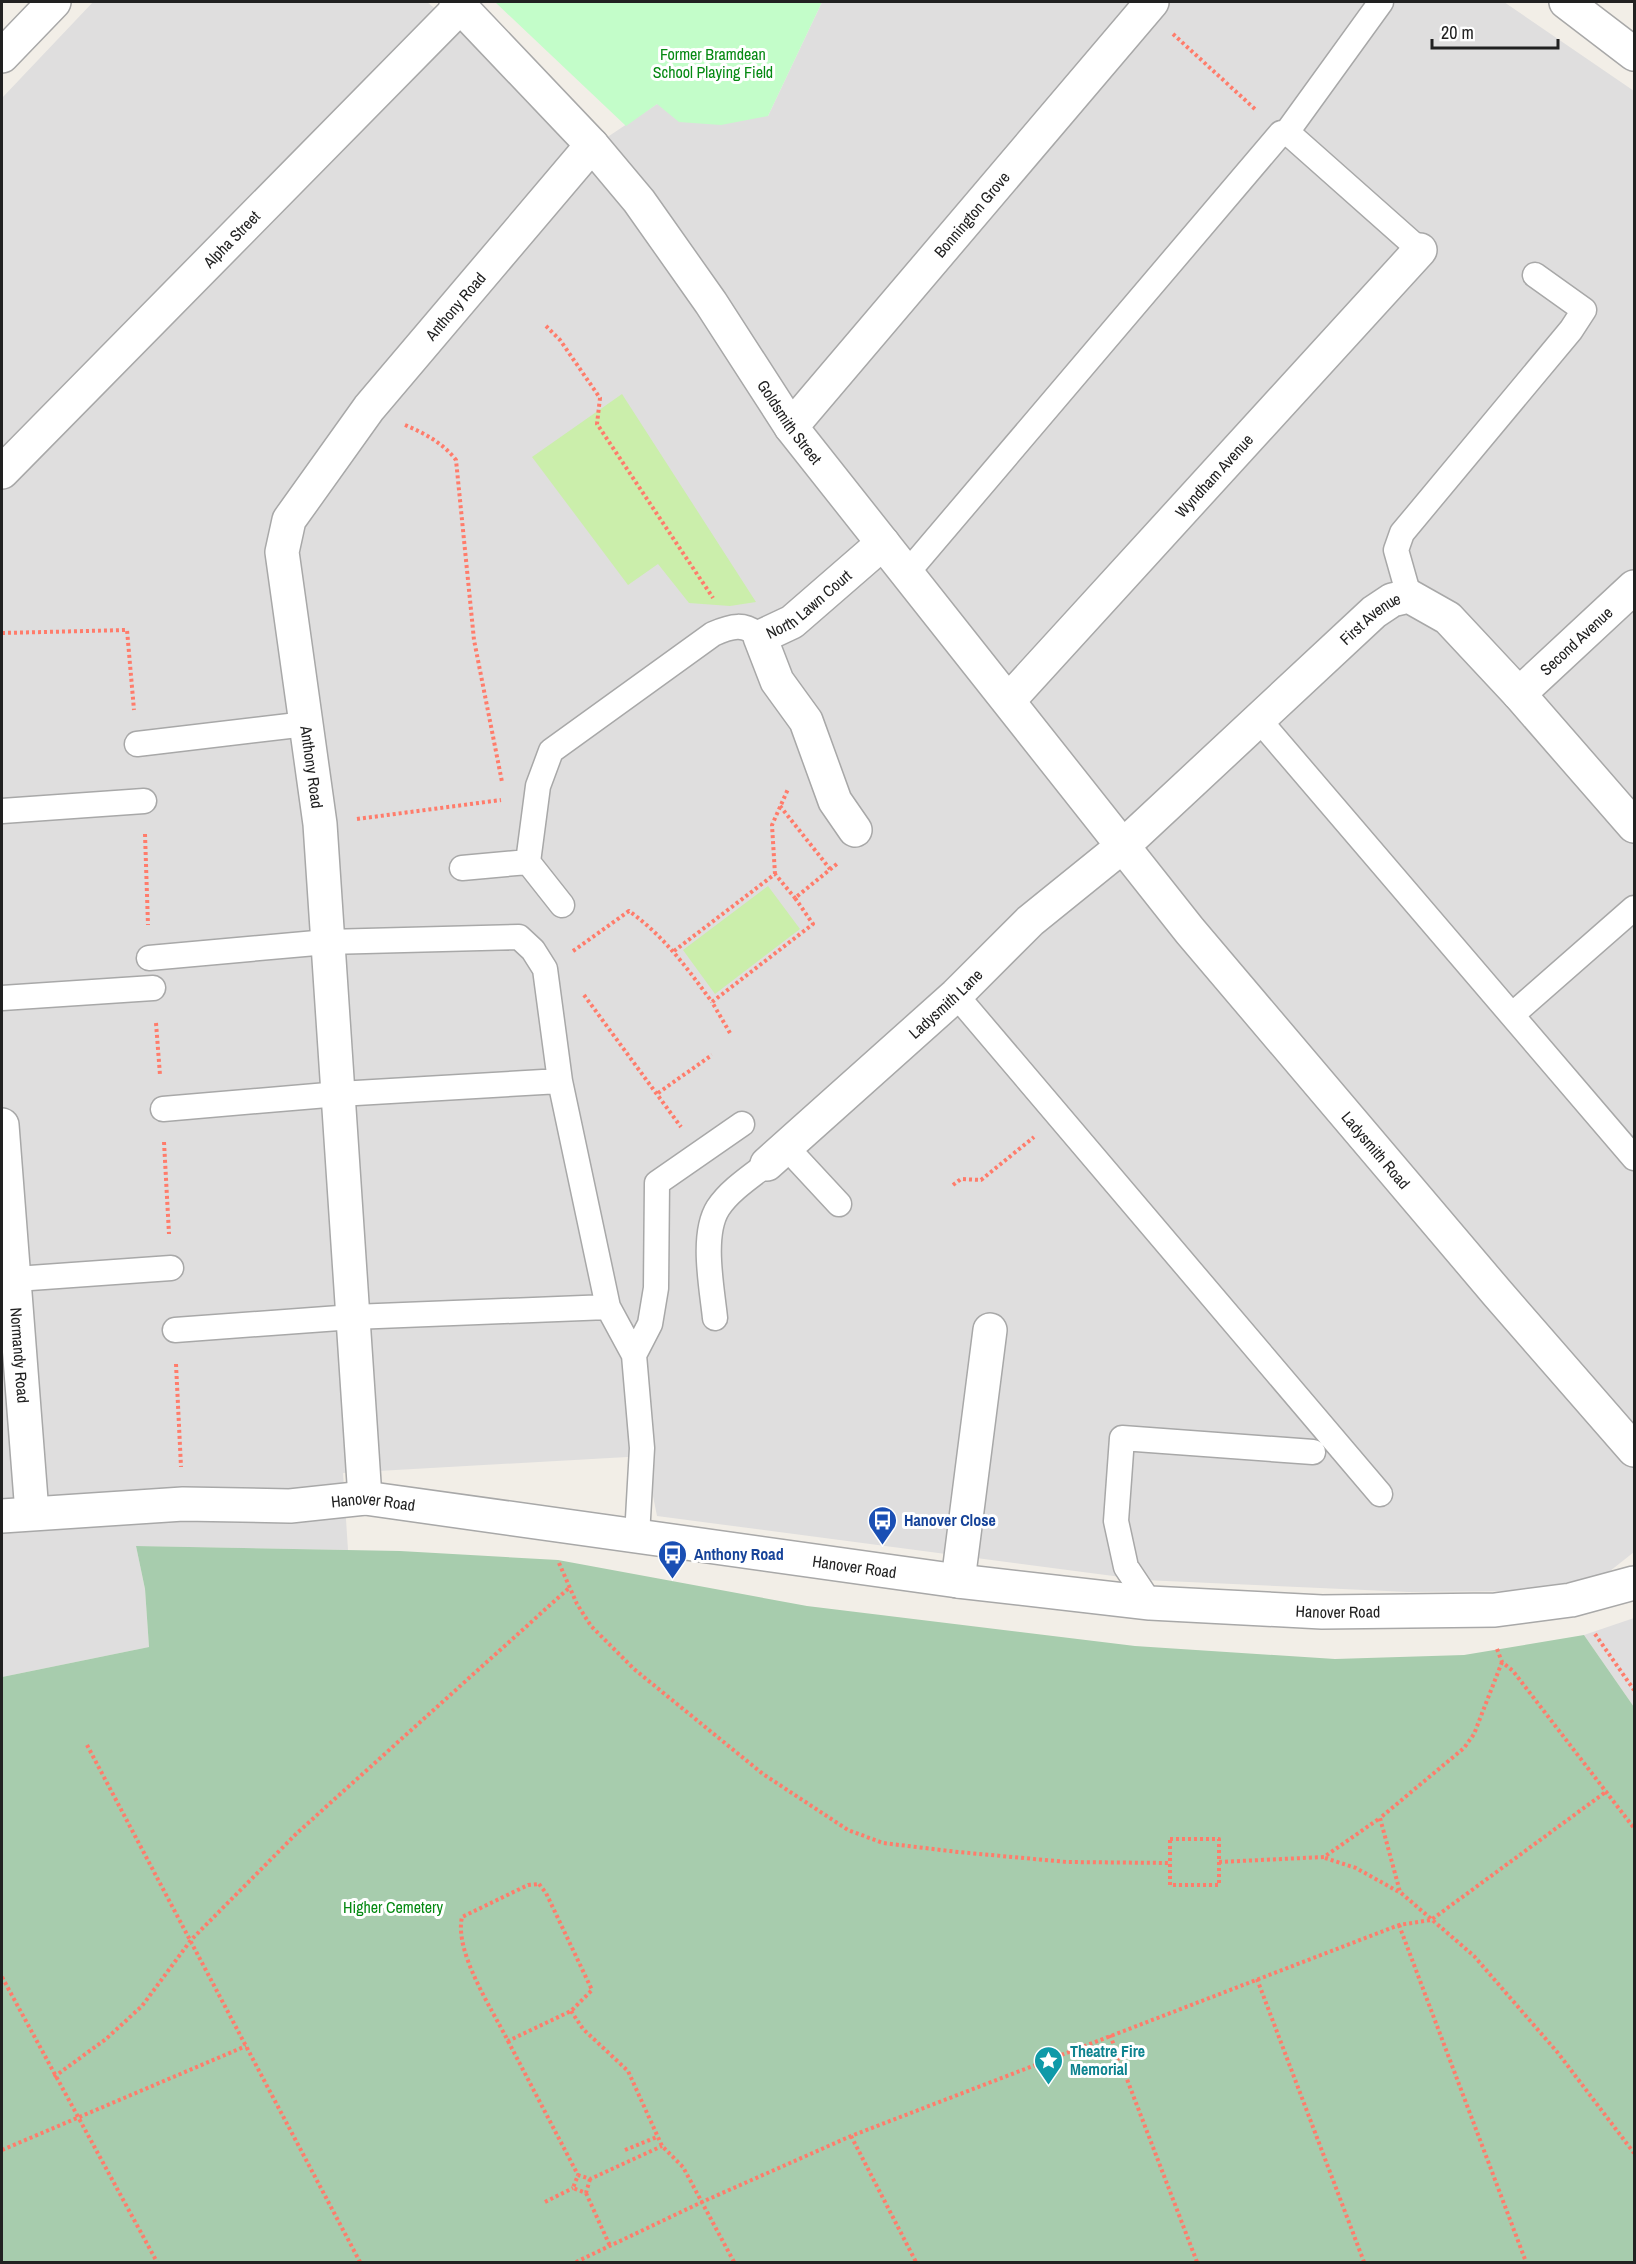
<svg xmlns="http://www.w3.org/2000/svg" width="1636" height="2264" viewBox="0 0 1636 2264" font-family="'Archivo Narrow',sans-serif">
  <rect width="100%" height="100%" fill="#f2eee7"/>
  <!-- residential -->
  <path fill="#dfdede" d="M 93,2 L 427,2 L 461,30 L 582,154 L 657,104 L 768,116 L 822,2 L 1504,2 L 1634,91 L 1634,1552 L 1605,1575 L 1525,1591 L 1409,1592 L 1144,1580 L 657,1516 L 645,1456 L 343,1473 L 348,1550 L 136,1546 L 145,1589 L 149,1647 L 2,1677 L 2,98 Z
    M 1634,1618 L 1634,1707 L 1584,1635 Z"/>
  <!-- grass -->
  <path fill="#cbeeab" d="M 622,394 L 756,602 L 730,606 L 689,603 L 658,564 L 628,585 L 532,457 Z
    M 768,886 L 800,929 L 715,994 L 683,950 Z"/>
  <!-- cemetery -->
  <path fill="#a7ccad" d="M 136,1546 L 400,1551 L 558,1560 L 807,1606 L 1135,1646 L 1335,1659 L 1464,1655 L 1584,1635 L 1634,1707 L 1634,2262 L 2,2262 L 2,1677 L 149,1647 L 145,1589 Z"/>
  <!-- park -->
  <path fill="#c3fdc9" d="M 495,2 L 822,2 L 768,116 L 721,125 L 679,122 L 657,104 L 626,126 Z"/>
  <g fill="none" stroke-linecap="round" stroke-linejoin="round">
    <defs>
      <path id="service" d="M 1287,132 L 1420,250
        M 907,573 L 1281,133 L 1287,132 L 1381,2
        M 1409,596 L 1396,550 L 1402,533 L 1571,330 L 1584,310 L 1535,275
        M 1260,721 L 1634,1158
        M 137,744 L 306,724
        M 2,811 L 144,801
        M 462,868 L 528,862
        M 562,905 L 528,862 L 538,786 L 551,751 L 713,634 C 731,626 745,622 760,637
        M 149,958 L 327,942 L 519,937 L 533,950 L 545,969 L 560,1081 L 608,1307 L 634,1355 L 642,1448 L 637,1536
        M 956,995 L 1380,1494
        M 2,998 L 153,988
        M 1512,1015 L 1634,908
        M 163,1109 L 339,1094 L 560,1081
        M 787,1148 L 839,1204
        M 16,1279 L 171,1268
        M 715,1318 C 712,1288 701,1235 718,1208 C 729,1191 750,1177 767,1164
        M 175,1330 L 353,1317 L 608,1307
        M 634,1355 L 650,1324 L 656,1288 L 657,1183 L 742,1124
        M 1150,1603 L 1126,1567 L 1116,1521 L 1122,1438 L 1313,1452"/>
      <g id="minor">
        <path id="s1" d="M 456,2 L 592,145 L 639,201 L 711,303 L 791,427 L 1190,931 L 1498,1294 L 1634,1450"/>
        <path d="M 1566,2 L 1634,54"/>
        <path d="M 2,56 L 54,2"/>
        <path id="s2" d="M 791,427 L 1152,2"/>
        <path id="s3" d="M 2,472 L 461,6"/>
        <path id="s4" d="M 1519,694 L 1634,587"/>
        <path id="s5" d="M 1009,700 L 1420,250"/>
        <path id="s6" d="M 855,830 L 835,801 L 806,721 L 777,681 L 760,637 L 792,622 L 883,543"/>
        <path id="s7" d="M 2,1125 L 32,1513"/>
        <path id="s8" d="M 767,1164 L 956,995 L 1030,921 L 1124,845 L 1374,612 L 1392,600 L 1409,596 L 1448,618 L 1519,694 L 1634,826"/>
        <path id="s9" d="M 365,1498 L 320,824 L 282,552 L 289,520 L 369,408 L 592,145"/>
        <path id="s10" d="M 2,1516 L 183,1504 L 290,1506 L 365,1498 L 958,1581 L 1150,1603 L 1322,1612 L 1495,1610 L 1571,1600 L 1634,1583"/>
        <path d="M 958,1581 L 990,1330"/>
      </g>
    </defs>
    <!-- service casing -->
    <use href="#service" stroke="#a8a8a8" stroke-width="27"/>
    <!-- minor casing -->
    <use href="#minor" stroke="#a8a8a8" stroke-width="36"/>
    <!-- path -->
    <path stroke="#ff7c6b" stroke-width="4" stroke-dasharray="3 3" stroke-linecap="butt" d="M 1173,34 L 1256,110
      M 546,326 L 560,340 L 600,398 L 597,424 L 713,598
      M 405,425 C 424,433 443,443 456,460 L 474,640 L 502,782
      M 2,633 L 127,630 L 134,710
      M 780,806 L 830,869
      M 357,819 L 501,800
      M 145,834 L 148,925
      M 775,874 L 772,825 L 788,789
      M 573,951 L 629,911 C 664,936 687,968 712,1002
      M 674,951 L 775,874 L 795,898
      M 584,995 L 681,1127
      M 156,1023 L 160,1075
      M 730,1033 L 712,1002 L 813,924 L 795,898 L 838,863
      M 658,1093 L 712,1055
      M 164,1142 L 169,1234
      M 953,1185 L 961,1179 L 981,1180 L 1034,1137
      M 176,1364 L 181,1467
      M 559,1563 L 577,1604 L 591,1626 L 634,1669 L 763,1774 L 848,1830 L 883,1843 L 958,1852 L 1067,1862 L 1170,1863
      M 1595,1634 L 1634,1690
      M 1497,1649 L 1502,1662 L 1513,1671 L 1634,1828
      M 1502,1662 L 1474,1734 L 1464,1748 L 1380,1818 L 1400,1892 L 1474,1956 L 1558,2053 L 1634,2153
      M 87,1745 L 360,2262
      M 1170,1839 L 1219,1839 L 1219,1885 L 1170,1885 Z
      M 1325,1858 L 1356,1868 L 1399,1892
      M 1219,1862 L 1324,1857 L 1380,1818
      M 539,1884 L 546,1893 L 592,1990 L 571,2011 L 508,2041 C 492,2009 454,1952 462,1917 L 528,1885 Z
      M 1399,1925 L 1526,2262
      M 2,1977 L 157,2262
      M 1257,1979 L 1364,2262
      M 571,2011 L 583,2029 L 628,2071 L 662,2146 L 683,2167 L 734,2262
      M 1110,2035 L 1197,2262
      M 508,2041 L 578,2175
      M 54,2077 L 106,2039 L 142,2006 L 191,1940 L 297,1833 L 569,1588
      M 851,2136 L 916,2262
      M 2,2150 L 246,2046
      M 625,2150 L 657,2137
      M 590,2179 L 586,2193 L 573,2188 L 578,2175 L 590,2179 L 662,2146
      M 586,2193 L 610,2246
      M 545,2202 L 573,2188
      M 576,2262 L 702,2202 L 851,2136 L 1399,1925 L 1431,1920 L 1607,1791"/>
    <!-- service -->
    <use href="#service" stroke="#fff" stroke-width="24"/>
    <!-- minor -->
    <use href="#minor" stroke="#fff" stroke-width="33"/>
  </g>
  <!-- icons -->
  <defs>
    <symbol id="bus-pin" viewBox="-11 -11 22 30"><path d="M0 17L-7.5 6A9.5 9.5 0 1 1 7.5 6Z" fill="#1a4fb4" stroke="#fff"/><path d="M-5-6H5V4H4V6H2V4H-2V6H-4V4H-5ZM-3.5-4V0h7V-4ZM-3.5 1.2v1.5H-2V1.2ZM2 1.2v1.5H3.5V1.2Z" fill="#fff"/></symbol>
    <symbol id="sight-pin" viewBox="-11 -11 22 30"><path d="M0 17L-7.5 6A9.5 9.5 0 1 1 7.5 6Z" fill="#0f9aa8" stroke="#fff"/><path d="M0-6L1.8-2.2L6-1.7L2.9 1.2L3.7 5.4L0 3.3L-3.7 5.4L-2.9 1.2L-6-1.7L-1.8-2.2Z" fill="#fff"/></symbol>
  </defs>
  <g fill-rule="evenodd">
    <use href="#bus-pin" x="866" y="1504" width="33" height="45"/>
    <use href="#bus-pin" x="656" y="1538" width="33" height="45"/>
    <use href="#sight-pin" x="1032" y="2044" width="33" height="45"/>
  </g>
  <g text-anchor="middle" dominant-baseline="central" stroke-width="6" stroke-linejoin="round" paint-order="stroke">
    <!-- park labels -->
    <g font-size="16" fill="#058912" stroke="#fff">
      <text x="713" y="54">Former Bramdean<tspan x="713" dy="18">School Playing Field</tspan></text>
      <text x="393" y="1907">Higher Cemetery</text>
    </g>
    <!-- street labels -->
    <g font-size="16" fill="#212121" stroke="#fff">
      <text stroke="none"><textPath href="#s2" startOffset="279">Bonnington Grove</textPath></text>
      <text stroke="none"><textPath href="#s3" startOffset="327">Alpha Street</textPath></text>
      <text stroke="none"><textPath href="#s9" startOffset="1254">Anthony Road</textPath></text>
      <text stroke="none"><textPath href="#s1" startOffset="538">Goldsmith Street</textPath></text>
      <text stroke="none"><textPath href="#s5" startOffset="304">Wyndham Avenue</textPath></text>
      <text stroke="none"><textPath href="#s6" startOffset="276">North Lawn Court</textPath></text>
      <text stroke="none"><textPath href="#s8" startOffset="814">First Avenue</textPath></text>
      <text stroke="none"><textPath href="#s4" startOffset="78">Second Avenue</textPath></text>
      <text transform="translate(312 767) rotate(82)">Anthony Road</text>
      <text stroke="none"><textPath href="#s8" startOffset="240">Ladysmith Lane</textPath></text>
      <text stroke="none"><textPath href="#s1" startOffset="1473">Ladysmith Road</textPath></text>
      <text stroke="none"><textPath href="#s7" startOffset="231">Normandy Road</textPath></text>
      <text stroke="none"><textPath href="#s10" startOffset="372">Hanover Road</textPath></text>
      <text stroke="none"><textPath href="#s10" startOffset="858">Hanover Road</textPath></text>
      <text stroke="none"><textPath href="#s10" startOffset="1344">Hanover Road</textPath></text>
    </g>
    <!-- transit labels -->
    <g font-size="16" font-weight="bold" fill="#164399" stroke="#fff" text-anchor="start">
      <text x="904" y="1520">Hanover Close</text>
      <text x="694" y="1554">Anthony Road</text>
    </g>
    <!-- culture labels -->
    <g font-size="16" font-weight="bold" fill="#0d838f" stroke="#fff" text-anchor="start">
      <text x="1070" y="2051">Theatre Fire<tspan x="1070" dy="18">Memorial</tspan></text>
    </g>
  </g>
  <!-- border -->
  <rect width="1636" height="2264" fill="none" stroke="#212121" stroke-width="6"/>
  <!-- scale -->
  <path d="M1432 39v9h126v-9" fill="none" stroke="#212121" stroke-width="3"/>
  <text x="1441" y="39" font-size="18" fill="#212121" stroke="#ffffff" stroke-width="4.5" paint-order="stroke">20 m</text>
</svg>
